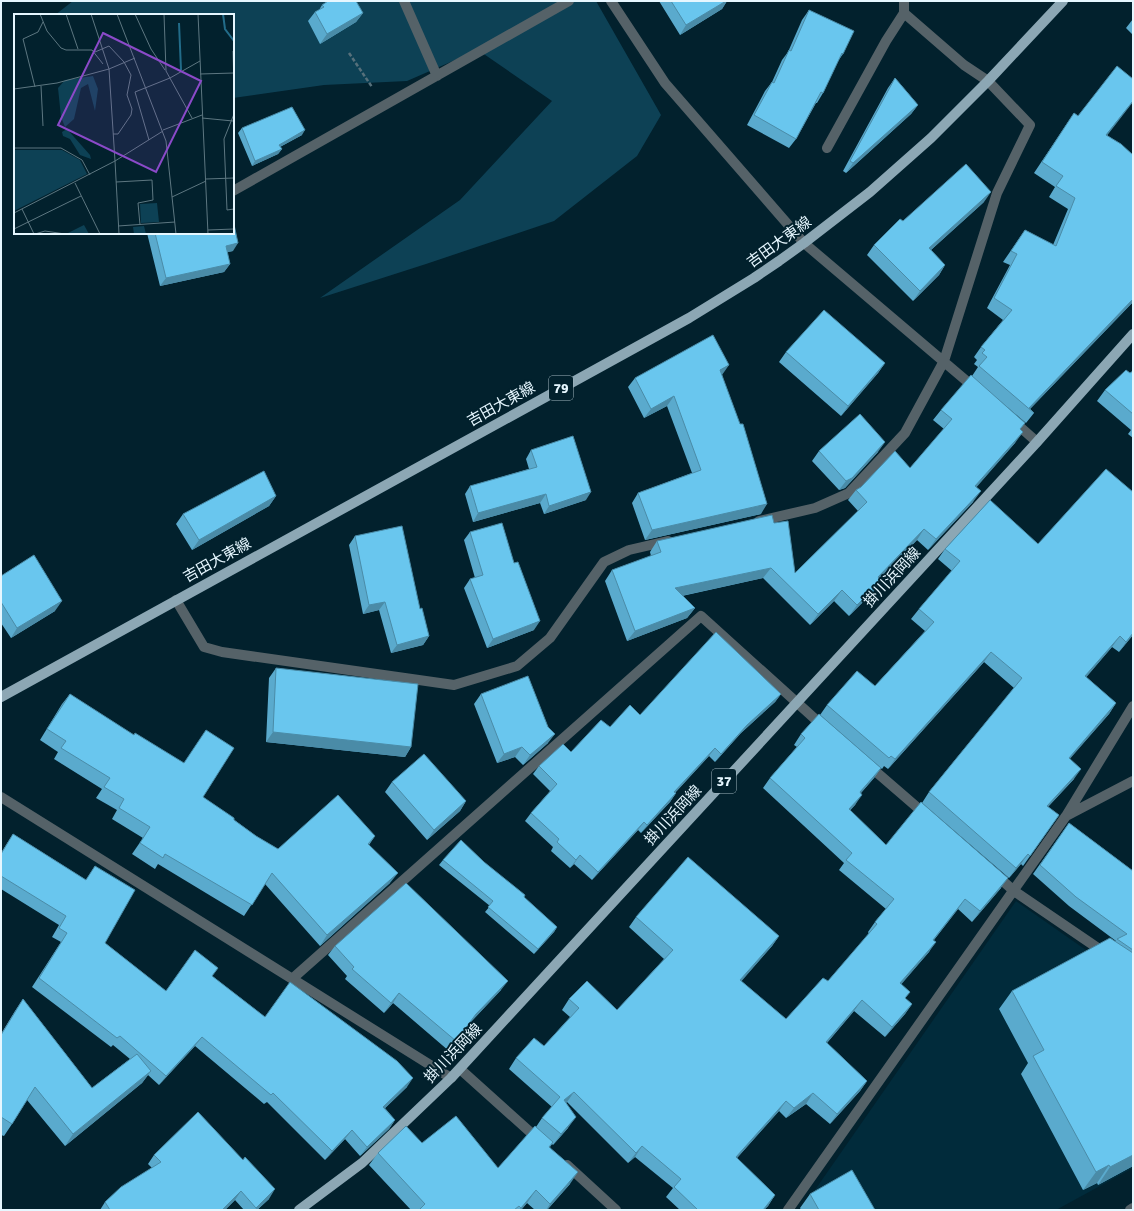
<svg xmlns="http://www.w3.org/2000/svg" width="1134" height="1211" viewBox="0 0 1134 1211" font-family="Signika,'Noto Sans JP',sans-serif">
  <rect width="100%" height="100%" fill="#02212d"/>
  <!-- built -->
  <path fill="#012b3b" d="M 1016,901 L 1133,983 L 1133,1168 L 1056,1210 L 801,1210 Z"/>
  <!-- green -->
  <path fill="#0d4155" d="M 73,1 L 596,1 L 661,115 L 637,156 L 554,221 L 426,264 L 320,298 L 460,200 L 552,101 L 478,50 L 407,81 L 324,85 L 233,98 L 233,15 L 55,15 Z"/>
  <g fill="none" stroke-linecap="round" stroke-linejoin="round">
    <!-- path -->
    <path stroke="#56707b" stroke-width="2.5" stroke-dasharray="4 2" stroke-linecap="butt" d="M 349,53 L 372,87"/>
    <!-- minor -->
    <path stroke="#556268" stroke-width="10" d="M 404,1 L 437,76
      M 611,1 L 665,83 L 804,243 L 976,389
      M 827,148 L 886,41 L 904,13 L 904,1
      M 233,191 L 569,1
      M 1011,419 L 1037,442
      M 759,521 L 815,508 L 849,493 L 905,433 L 944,361 L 997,193 L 1030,125 L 988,81 L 964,65 L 904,13
      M 176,600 L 204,647 L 222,652 L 454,685 L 517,666 L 550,638 L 604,562 L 629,550 L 668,541
      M 867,764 L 926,815
      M 1,797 L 451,1078
      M 1066,816 L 1133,706
      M 995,874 L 1014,891 L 1105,953
      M 292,979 L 701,616 L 825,728
      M 460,1069 L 539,1140
      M 567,1165 L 616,1210
      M 788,1210 L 1066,816 L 1133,781
      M 1130,1210 L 1133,1208"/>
    <!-- major -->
    <path stroke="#8ca7b4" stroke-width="10" d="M 1,697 L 689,318 L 754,278 L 779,261 L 804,243 L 870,192 L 931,138 L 988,81 L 1063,1
      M 299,1210 L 362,1163 L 451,1078 L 1037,442 L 1133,334"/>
  </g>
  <!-- wall -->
  <path fill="#5aaacd" d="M 659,1 L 727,1 L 722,9 L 680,35 Z
    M 322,5 L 363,13 L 356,22 L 320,44 L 308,21 L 315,12 L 319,10 Z
    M 809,10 L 843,54 L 838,61 L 823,93 L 817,103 L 816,103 L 796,139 L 789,148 L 747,125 L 765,91 L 772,82 L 782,60 L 788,52 L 802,20 Z
    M 1133,19 L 1133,35 L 1126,28 Z
    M 895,78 L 918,105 L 911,114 L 846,173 L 843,171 L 888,88 Z
    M 1074,113 L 1107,135 L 1133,155 L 1133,302 L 1030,409 L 1034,413 L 1026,423 L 992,394 L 1025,423 L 1020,429 L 1015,443 L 976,487 L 973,502 L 928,550 L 917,540 L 879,579 L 874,591 L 849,616 L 834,601 L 810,625 L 763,578 L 682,596 L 695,608 L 687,618 L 627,641 L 605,581 L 612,570 L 651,556 L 650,552 L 657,541 L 774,523 L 795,573 L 858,511 L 848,500 L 856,490 L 910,468 L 944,429 L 933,420 L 941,410 L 972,376 L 978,367 L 974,364 L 977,360 L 974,357 L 981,347 L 1003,320 L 987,308 L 1010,265 L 1003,262 L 1025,230 L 1053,245 L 1068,209 L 1049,197 L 1055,187 L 1034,173 Z
    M 242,128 L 302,135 L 280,147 L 282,149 L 278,154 L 252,166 L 238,133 Z
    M 984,202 L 931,250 L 945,265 L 939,275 L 913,301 L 867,255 L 874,245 L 903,221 Z
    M 147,233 L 233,233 L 233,251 L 227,252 L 230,264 L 224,272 L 160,286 Z
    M 786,352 L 885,363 L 878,373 L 841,416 L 779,362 Z
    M 1133,371 L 1133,438 L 1128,434 L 1131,430 L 1097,401 L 1105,390 L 1130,373 Z
    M 722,375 L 761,514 L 645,540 L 632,503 L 638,493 L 692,473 L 667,406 L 644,418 L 628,387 L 635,378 Z
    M 531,450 L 586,500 L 544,514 L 540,503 L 473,522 L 465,494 L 470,486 L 529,469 L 526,459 Z
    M 819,451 L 878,452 L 845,488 L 839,490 L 812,461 Z
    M 1133,492 L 1133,635 L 1119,652 L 1112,647 L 1086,677 L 1116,703 L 1109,714 L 1070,758 L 1074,779 L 1048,807 L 1059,815 L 1023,866 L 1021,864 L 1009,878 L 922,803 L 929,792 L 1014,688 L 984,662 L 888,769 L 884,766 L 882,769 L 820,715 L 827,705 L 875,686 L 925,631 L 911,619 L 919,609 L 952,571 L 938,559 L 945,549 L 1038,544 Z
    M 276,496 L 269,506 L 192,550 L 176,524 L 183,514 Z
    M 470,532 L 514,563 L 534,630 L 487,648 L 464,588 L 470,579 L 475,578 L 464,540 Z
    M 355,536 L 420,609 L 429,636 L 423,645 L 391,653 L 379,610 L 363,614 L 349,545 Z
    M 1,576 L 55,611 L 11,638 L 1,623 Z
    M 276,668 L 411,747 L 405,757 L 266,742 L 269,678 Z
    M 70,694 L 203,797 L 256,836 L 278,849 L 375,836 L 369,845 L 390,883 L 320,946 L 265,884 L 244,916 L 158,864 L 155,869 L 132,854 L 143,838 L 112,819 L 117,810 L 96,798 L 102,789 L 54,759 L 58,752 L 40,740 L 62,704 Z
    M 481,694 L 548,743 L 523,765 L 515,757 L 497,763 L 474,704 Z
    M 781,694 L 775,702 L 741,733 L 715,762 L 709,756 L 675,793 L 676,793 L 670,802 L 641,833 L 638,830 L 592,880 L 574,864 L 570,868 L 551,851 L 553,847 L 525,821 L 531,813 L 550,791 L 533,774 L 539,766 L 571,752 L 610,727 L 640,715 Z
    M 801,734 L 881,768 L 874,778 L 861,793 L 855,805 L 850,810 L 886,845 L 1001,888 L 972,922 L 958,909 L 934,940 L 929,952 L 901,984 L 906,999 L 912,1004 L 905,1014 L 885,1037 L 854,1011 L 827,1043 L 867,1081 L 860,1091 L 830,1124 L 806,1104 L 786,1118 L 779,1111 L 737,1158 L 775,1195 L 768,1206 L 764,1210 L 680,1210 L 666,1197 L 673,1188 L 635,1157 L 628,1163 L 567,1102 L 566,1103 L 568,1128 L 553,1145 L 552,1144 L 550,1147 L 570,1184 L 547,1210 L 535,1210 L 527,1203 L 521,1210 L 411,1210 L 369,1165 L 378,1153 L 422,1143 L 498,1168 L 536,1127 L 542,1118 L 552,1107 L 509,1069 L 516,1058 L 544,1046 L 570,1017 L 562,1010 L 569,999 L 617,1010 L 664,959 L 629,927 L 636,917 L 779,936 L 772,946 L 741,981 L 786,1019 L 828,981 L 869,934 L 868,932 L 875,922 L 886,909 L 839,870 L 844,863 L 763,788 L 770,778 L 797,747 L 794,745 Z
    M 392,782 L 466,801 L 460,811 L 427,840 L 385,792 Z
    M 1069,823 L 1133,871 L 1133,1166 L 1098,1185 L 1097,1183 L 1083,1190 L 1021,1074 L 1028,1063 L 999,1009 L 1012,991 L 1116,941 L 1069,906 L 1033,874 Z
    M 13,834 L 86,880 L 95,866 L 105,943 L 166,991 L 212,976 L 265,1017 L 407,1087 L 385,1108 L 395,1120 L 389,1129 L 360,1156 L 345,1139 L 325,1160 L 267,1102 L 264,1104 L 195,1046 L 159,1085 L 148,1075 L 142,1083 L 65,1146 L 27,1100 L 12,1124 L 4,1136 L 1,1135 L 1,1034 L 15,1011 L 23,999 L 92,1088 L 130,1059 L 113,1045 L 111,1047 L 32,987 L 61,942 L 52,937 L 59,925 L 1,889 L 1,853 Z
    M 443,860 L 484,862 L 557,927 L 554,932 L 534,954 L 485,912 L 490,906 L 439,865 Z
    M 335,946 L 501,990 L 469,1024 L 449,1051 L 393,1003 L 384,1013 L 345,979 L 347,976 L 328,955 Z
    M 154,1155 L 269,1199 L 257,1210 L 244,1210 L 235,1200 L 225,1210 L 100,1210 L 105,1202 L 152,1168 L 148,1164 Z
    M 810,1194 L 875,1210 L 801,1210 L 800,1208 Z"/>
  <!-- shaded-wall -->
  <path fill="#4a8ba7" d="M 726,1 L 727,1 L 722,9 L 680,35 L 686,25 Z
    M 363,13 L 356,22 L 320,44 L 327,34 Z
    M 1133,101 L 1133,102 L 1099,146 L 1106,135 Z
    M 918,105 L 911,114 L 846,173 L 853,163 Z
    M 305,130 L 302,135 L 276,149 L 279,145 Z
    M 282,149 L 278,154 L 252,166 L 255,161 Z
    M 991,192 L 984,202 L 922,258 L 929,248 Z
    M 238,243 L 233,251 L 220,254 L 226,246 Z
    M 230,264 L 224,272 L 160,286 L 166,278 Z
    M 945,265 L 939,275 L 913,301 L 920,291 Z
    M 1133,299 L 1133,302 L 1030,409 L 1029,408 Z
    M 885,363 L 878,373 L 841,416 L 848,406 Z
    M 729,365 L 722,375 L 713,380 L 720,370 Z
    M 674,396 L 667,406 L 644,418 L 651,409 Z
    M 1023,432 L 1015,443 L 968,497 L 975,486 Z
    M 885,442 L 878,452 L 845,488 L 839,490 L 846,481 Z
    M 981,491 L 973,502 L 928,550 L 936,539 Z
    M 591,492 L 586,500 L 544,514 L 549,506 Z
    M 546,494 L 540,503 L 473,522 L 478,513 Z
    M 276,496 L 269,506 L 192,550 L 199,540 Z
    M 767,504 L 761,514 L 645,540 L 652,530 Z
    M 924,529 L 917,540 L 870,588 L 878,577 Z
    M 771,568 L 763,578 L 667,599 L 675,588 Z
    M 881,581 L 874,591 L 849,616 L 857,605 Z
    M 842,590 L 834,601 L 810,625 L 818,614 Z
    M 62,601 L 55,611 L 11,638 L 17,628 Z
    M 385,602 L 379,610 L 363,614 L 369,605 Z
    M 695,608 L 687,618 L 627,641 L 635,631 Z
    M 540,621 L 534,630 L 487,648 L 493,639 Z
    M 1133,633 L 1133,635 L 1119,652 L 1126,642 Z
    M 429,636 L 423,645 L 391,653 L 397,645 Z
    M 1120,636 L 1112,647 L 1078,687 L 1085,676 Z
    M 991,652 L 984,662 L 888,769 L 895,759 Z
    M 781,694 L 775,702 L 741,733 L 715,762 L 721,754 L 747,725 Z
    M 1116,703 L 1109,714 L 1062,768 L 1069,758 Z
    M 273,732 L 411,747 L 405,757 L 266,742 Z
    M 555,734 L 548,743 L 523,765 L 530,755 Z
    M 522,747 L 515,757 L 497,763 L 504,754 Z
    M 715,748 L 709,756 L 668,800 L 674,792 Z
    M 881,768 L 874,778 L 852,803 L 860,792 Z
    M 1081,769 L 1074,779 L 1039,816 L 1047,806 Z
    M 676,793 L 670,802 L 641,833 L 647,825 Z
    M 862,795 L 855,805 L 842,820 L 849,809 Z
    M 466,801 L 460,811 L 427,840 L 434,830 Z
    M 644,822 L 638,830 L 592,880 L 598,872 Z
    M 1028,854 L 1021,864 L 1009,878 L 1016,868 Z
    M 580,855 L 574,864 L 570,868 L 576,860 Z
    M 398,873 L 390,883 L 320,946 L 327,935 Z
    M 1008,878 L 1001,888 L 972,922 L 980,911 Z
    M 965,899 L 958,909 L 926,950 L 933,940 Z
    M 557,927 L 554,932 L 534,954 L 538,949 Z
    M 779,936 L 772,946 L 733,991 L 740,980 Z
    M 936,942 L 929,952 L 893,994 L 900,983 Z
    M 508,981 L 501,990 L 469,1024 L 449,1051 L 476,1014 Z
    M 399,993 L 393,1003 L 384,1013 L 391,1003 Z
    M 862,1000 L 854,1011 L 819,1052 L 826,1042 Z
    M 912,1004 L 905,1014 L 885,1037 L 892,1027 Z
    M 202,1037 L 195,1046 L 159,1085 L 166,1076 Z
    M 151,1071 L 142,1083 L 65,1146 L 73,1134 Z
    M 413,1078 L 407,1087 L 377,1116 L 383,1107 Z
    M 867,1081 L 860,1091 L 830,1124 L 837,1114 Z
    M 574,1092 L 567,1102 L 557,1110 L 564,1100 Z
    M 813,1093 L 806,1104 L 786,1118 L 794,1108 Z
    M 786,1101 L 779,1111 L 729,1167 L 736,1157 Z
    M 576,1117 L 568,1128 L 553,1145 L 561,1134 Z
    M 395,1120 L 389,1129 L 360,1156 L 367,1147 Z
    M 352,1130 L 345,1139 L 325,1160 L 332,1151 Z
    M 642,1146 L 635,1157 L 628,1163 L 636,1153 Z
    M 1133,1155 L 1133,1166 L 1098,1185 L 1110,1167 Z
    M 1109,1165 L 1097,1183 L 1083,1190 L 1096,1172 Z
    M 578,1172 L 570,1184 L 547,1210 L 546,1210 L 550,1204 Z
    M 275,1189 L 269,1199 L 257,1210 L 255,1210 L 256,1208 Z
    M 536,1190 L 527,1203 L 521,1210 L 519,1210 Z
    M 241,1191 L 235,1200 L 225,1210 L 222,1210 Z
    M 775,1195 L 768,1206 L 764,1210 L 763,1210 Z"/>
  <!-- building -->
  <path fill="#69c6ee" stroke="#4a8ba7" d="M 328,1 L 356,1 L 363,13 L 327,34 L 315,12 L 324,7 L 322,5 Z
    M 671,1 L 726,1 L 686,25 Z
    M 809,10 L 854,31 L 843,54 L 842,53 L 823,93 L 821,92 L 796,139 L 754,115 L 772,82 L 774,83 L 789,50 L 791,51 Z
    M 1117,66 L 1133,79 L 1133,101 L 1106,135 L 1121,144 L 1133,155 L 1133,299 L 1029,408 L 1034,413 L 979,366 L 987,357 L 982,353 L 985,350 L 981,347 L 1012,310 L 994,298 L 1017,254 L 1011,251 L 1025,230 L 1056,246 L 1075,198 L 1056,186 L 1063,176 L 1042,162 L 1074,113 L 1078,116 Z
    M 895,78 L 918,105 L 853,163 L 850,161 Z
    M 292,107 L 305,130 L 279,145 L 282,149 L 255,161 L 242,128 Z
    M 966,164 L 991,192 L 929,248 L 945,265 L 920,291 L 874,245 L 900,219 L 903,221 Z
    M 233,220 L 238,243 L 226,246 L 230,264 L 166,278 L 155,233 L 233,233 Z
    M 824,310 L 885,363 L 848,406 L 786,352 Z
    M 713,335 L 729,365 L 720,370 L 740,424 L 743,424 L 767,504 L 652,530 L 638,493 L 701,470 L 674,396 L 651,409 L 635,378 Z
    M 1126,370 L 1130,373 L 1133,371 L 1133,414 L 1105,390 Z
    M 971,375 L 1025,423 L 1020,429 L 1023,432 L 975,486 L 981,491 L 936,539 L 924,529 L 878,577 L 881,581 L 857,605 L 842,590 L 818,614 L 771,568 L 675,588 L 695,608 L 635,631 L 612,570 L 661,552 L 657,541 L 772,515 L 774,523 L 788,521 L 795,573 L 867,502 L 856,490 L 861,487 L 895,451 L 910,468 L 952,419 L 941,410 Z
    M 860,414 L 885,442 L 852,478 L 846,481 L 819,451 Z
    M 573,436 L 591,492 L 549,506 L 546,494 L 478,513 L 470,486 L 537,467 L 531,450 Z
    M 1106,469 L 1133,492 L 1133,633 L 1126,642 L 1120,636 L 1085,676 L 1116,703 L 1069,758 L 1081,769 L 1047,806 L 1059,815 L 1030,856 L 1028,854 L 1016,868 L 929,792 L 1022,678 L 991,652 L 895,759 L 891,756 L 889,758 L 827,705 L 857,671 L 875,686 L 934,622 L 919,609 L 960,561 L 945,549 L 990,500 L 1038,544 Z
    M 264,471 L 276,496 L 199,540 L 183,514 Z
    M 502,523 L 514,563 L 518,562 L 540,621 L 493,639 L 470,579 L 483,575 L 470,532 Z
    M 402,526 L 420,609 L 422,608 L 429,636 L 397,645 L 385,602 L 369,605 L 355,536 Z
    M 34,555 L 62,601 L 17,628 L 1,602 L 1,576 Z
    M 716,632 L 781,694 L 747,725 L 721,754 L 715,748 L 674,792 L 676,793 L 647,825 L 644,822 L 598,872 L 580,855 L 576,860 L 557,842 L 559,839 L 531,813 L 557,784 L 539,766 L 563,744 L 571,752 L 601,720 L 610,727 L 630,705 L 640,715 Z
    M 276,668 L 418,684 L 411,747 L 273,732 Z
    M 528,676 L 548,727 L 555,734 L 530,755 L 522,747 L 504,754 L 481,694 Z
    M 70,694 L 134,735 L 135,733 L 184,763 L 206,730 L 234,748 L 203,797 L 234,818 L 234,820 L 256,836 L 278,849 L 338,795 L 375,836 L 368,844 L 398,873 L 327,935 L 272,873 L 252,905 L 165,854 L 163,858 L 140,843 L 150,827 L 119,808 L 124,799 L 104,787 L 110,778 L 61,748 L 66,741 L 47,729 Z
    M 819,714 L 881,768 L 860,792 L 862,795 L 849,809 L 886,845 L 921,802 L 1008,878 L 980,911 L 965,899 L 933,940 L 936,942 L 900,983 L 910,992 L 905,998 L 912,1004 L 892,1027 L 862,1000 L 826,1042 L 867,1081 L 837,1114 L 813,1093 L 794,1108 L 786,1101 L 736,1157 L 775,1195 L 763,1210 L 698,1210 L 674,1187 L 681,1179 L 642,1146 L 636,1153 L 574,1092 L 564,1100 L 576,1117 L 561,1134 L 542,1118 L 560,1097 L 516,1058 L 534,1038 L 544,1046 L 579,1008 L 569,999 L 587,981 L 617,1010 L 673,950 L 636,917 L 688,857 L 779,936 L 740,980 L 786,1019 L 823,978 L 828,981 L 877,924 L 875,922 L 894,899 L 846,860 L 852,853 L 770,778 L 805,738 L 801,734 Z
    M 424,754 L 466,801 L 434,830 L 392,782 Z
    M 1069,823 L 1133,871 L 1133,950 L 1117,939 L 1127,934 L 1076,897 L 1040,865 Z
    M 13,834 L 86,880 L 95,866 L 135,890 L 105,943 L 166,991 L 195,950 L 218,968 L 212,976 L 265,1017 L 290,982 L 397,1061 L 413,1078 L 383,1107 L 395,1120 L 367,1147 L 352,1130 L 332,1151 L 273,1093 L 271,1095 L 202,1037 L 166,1076 L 120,1036 L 117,1038 L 39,978 L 67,933 L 59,928 L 66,916 L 1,876 L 1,854 Z
    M 461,840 L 484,862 L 525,895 L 524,897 L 557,927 L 538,949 L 488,907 L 493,901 L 443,860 Z
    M 406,883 L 508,981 L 476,1014 L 456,1041 L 399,993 L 391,1003 L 352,969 L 354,967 L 335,946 Z
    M 1110,938 L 1133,953 L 1133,1155 L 1110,1167 L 1109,1165 L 1096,1172 L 1033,1056 L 1044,1050 L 1012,991 Z
    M 23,999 L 92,1088 L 137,1054 L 151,1071 L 73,1134 L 35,1087 L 12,1124 L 1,1117 L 1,1035 Z
    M 198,1112 L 243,1160 L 245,1157 L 275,1189 L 256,1208 L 241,1191 L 222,1210 L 110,1210 L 105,1202 L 121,1187 L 161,1162 L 154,1155 Z
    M 456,1116 L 498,1168 L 535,1126 L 553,1142 L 549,1147 L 578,1172 L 550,1204 L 536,1190 L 521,1208 L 519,1206 L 514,1210 L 419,1210 L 425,1204 L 378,1153 L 406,1126 L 422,1143 Z
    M 852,1170 L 875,1210 L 819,1210 L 810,1194 Z"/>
  <g text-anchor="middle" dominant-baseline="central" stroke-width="4" stroke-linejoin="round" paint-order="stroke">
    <!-- shield labels -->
    <g fill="#02212d" stroke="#a2b7c0" stroke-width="1">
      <rect x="549" y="376" width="24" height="24" rx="3"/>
      <rect x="712" y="769" width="24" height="24" rx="3"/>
    </g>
    <g font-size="14" font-weight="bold" fill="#e6f7ff">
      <text x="561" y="388">79</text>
      <text x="724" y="781">37</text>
    </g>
    <!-- street labels -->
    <g font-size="15" fill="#e6f7ff" stroke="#02212d">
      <text transform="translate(779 242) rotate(-36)">吉田大東線</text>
      <text transform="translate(501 404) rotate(-29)">吉田大東線</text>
      <text transform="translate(217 560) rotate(-29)">吉田大東線</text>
      <text transform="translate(892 577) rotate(-47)">掛川浜岡線</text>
      <text transform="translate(673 815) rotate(-47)">掛川浜岡線</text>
      <text transform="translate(453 1053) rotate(-46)">掛川浜岡線</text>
    </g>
  </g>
  <!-- overview -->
  <g transform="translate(14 14)">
    <rect width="220" height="220" fill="#02212d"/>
    <path d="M 79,62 L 84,75 L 81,97 L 74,70 L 67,74 L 60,105 L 51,113 L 47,103 L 44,74 L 51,66 ZM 53,115 L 76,141 L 77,145 L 66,141 L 56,125 L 49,122 L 48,118 ZM 0,136 L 48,136 L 66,146 L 73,160 L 0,197 ZM 143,189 L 145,208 L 127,209 L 126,190 ZM 70,211 L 75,220 L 54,219 ZM 130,212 L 132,220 L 120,220 L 119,213 Z" fill="#0d4155"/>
    <path fill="none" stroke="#226c89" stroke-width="2" d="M 209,0 L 211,15 L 220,27M 165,9 L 167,56"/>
    <path fill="none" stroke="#5d7781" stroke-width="1" d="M 26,0 L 33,17 L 47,34 L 52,36 L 78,36 L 89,50M 52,0 L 64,35M 103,0 L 152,127 L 162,220M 121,0 L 137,35 L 151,56M 150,0 L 152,57 L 178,104M 184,0 L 194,220M 219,37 L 220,71M 81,38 L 95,32 L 110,48 L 117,61 L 113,81 L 118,95 L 117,101 L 104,120 L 99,120M 186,60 L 220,59M 27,72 L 29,112M 21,73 L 9,25 L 24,18 L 29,8M 0,75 L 43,69 L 95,55 L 121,44M 220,100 L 210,125 L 213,196 L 220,195M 188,104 L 219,107M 149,116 L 188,101M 135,126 L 121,78 L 156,64 L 186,47M 0,134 L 47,134 L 68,146 L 76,161M 192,165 L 220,164M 102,168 L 138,166 L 139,186 L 124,189 L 126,211M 61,169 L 86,220M 158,183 L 192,167M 8,195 L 20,220M 0,199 L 101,147 L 95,55 L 77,0M 104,212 L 161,208M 0,215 L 67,182M 194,216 L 220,215M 21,220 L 31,217 L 51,220M 105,220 L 101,147 L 149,117"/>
    <path fill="#8b4ac9" fill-opacity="0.15" stroke="#8b4ac9" stroke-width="2" d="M 89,19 L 187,67 L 142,158 L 44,111 Z"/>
    <rect width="220" height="220" fill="none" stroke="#e6f7ff" stroke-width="2"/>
  </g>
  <!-- border -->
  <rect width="1134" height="1211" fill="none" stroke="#e6f7ff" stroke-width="4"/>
</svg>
